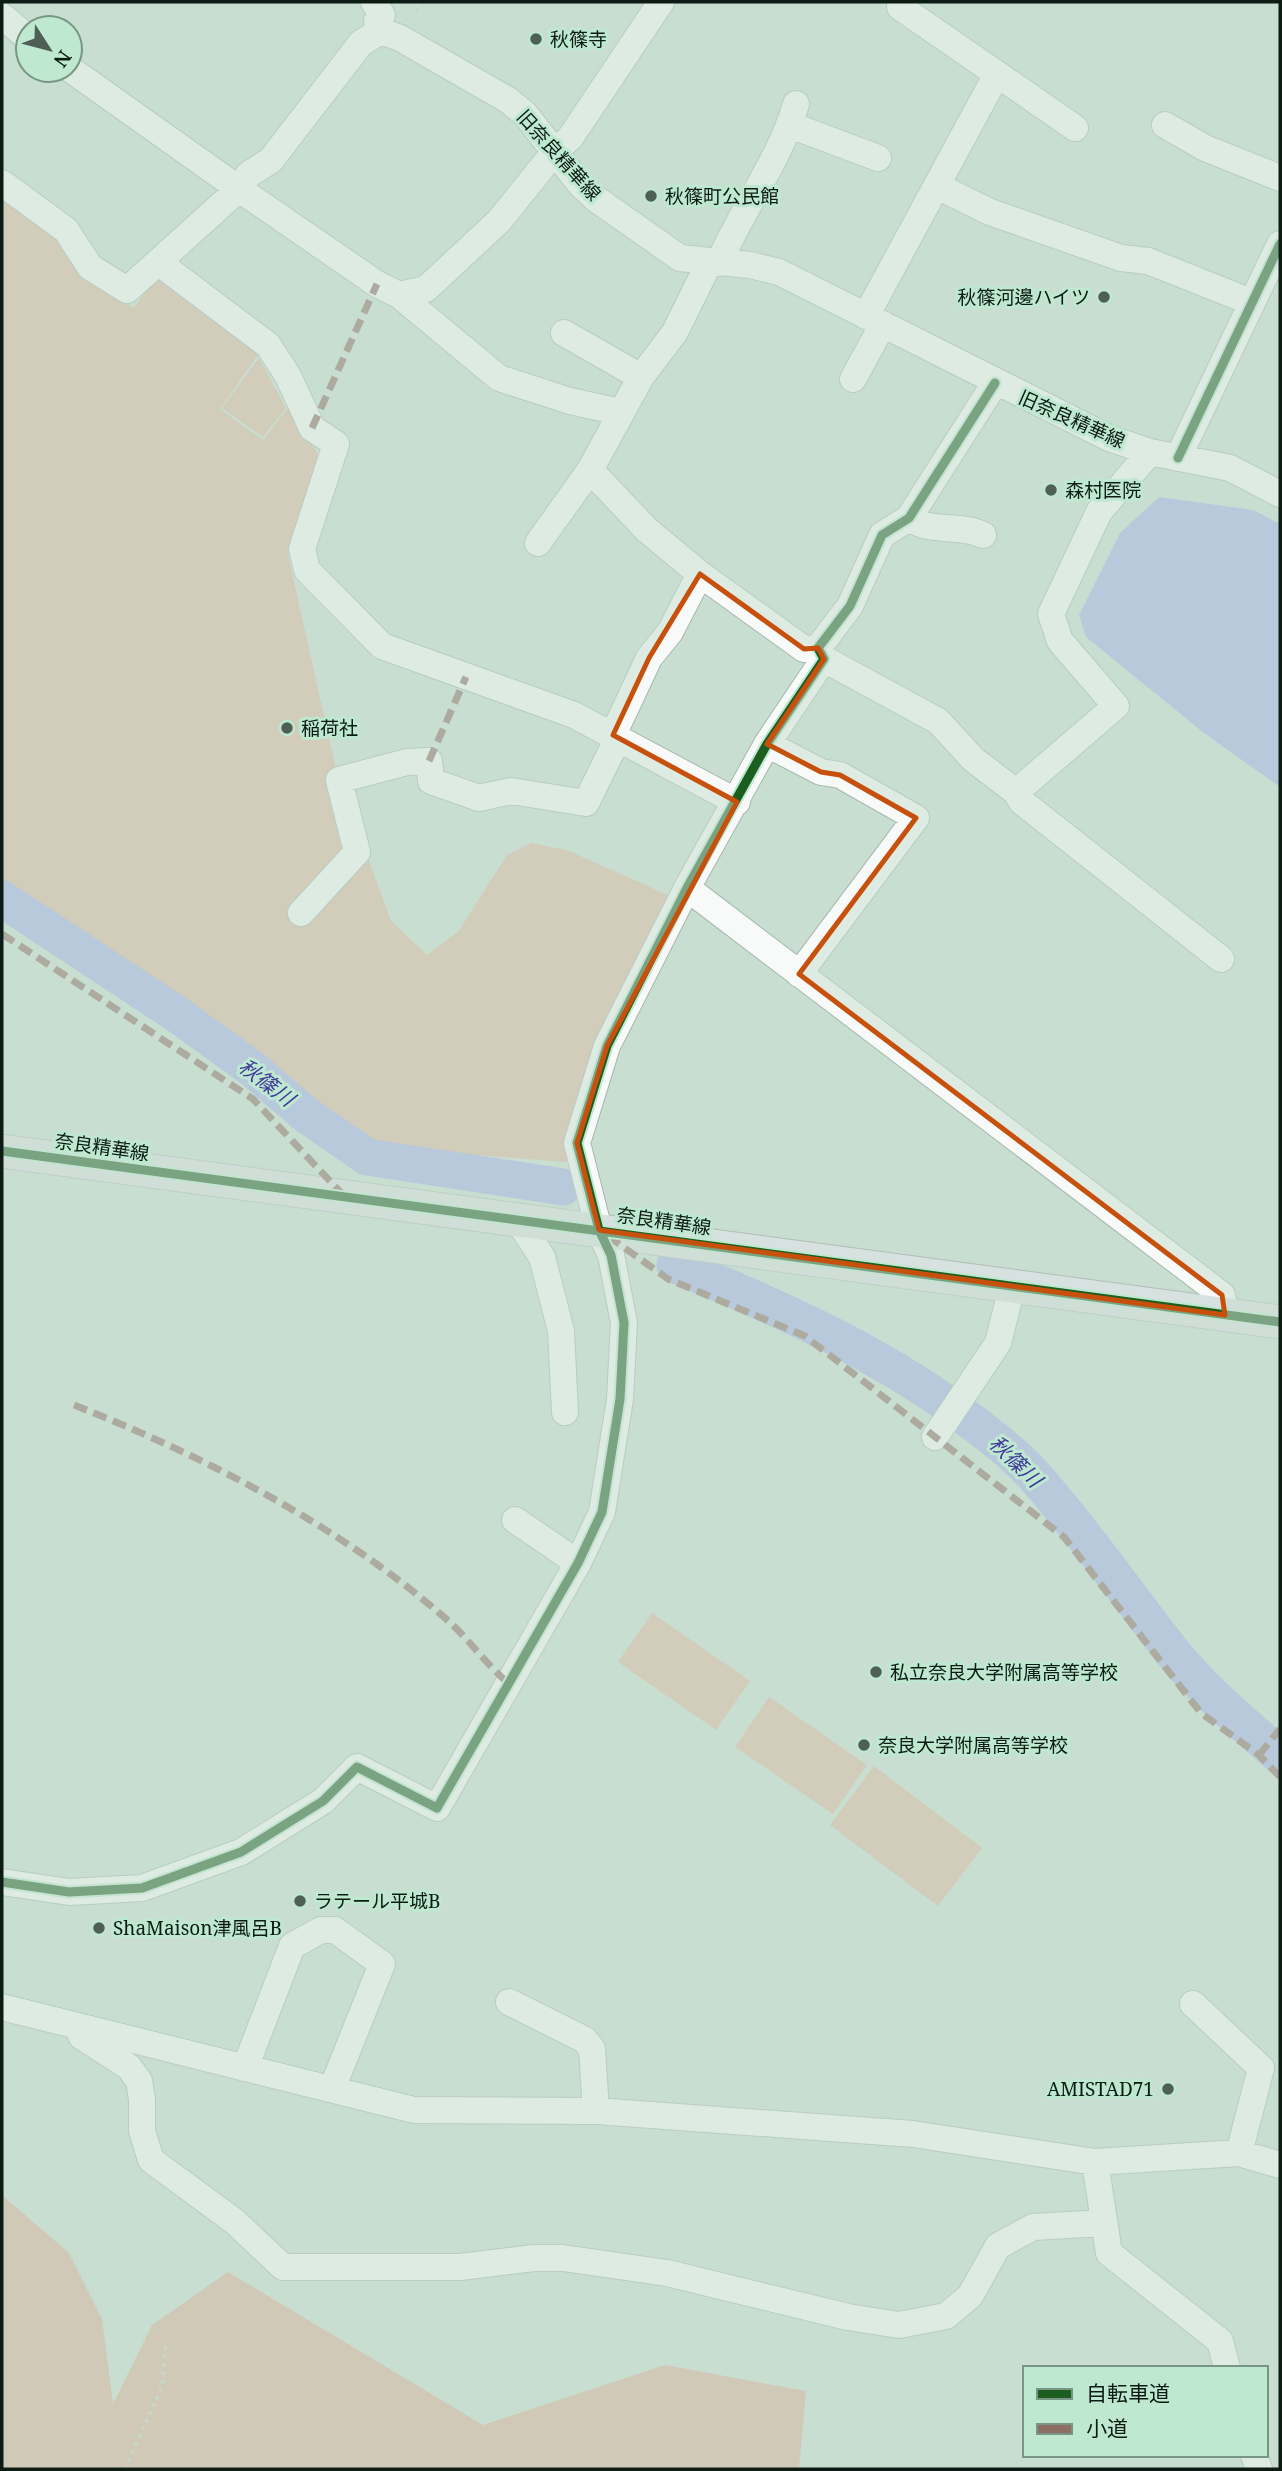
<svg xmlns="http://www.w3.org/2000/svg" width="1282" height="2471" viewBox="0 0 1282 2471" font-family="'Noto Serif','Noto Sans JP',serif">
  <rect width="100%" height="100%" fill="#c8ded1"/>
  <!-- green -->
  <path fill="#ddb59e" d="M 2,188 L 68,241 L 89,277 L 134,308 L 156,277 L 260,352 L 220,409 L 263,440 L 288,408 L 318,454 L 288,555 L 337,774 L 391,921 L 427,955 L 458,932 L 507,855 L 531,843 L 567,850 L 672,897 L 598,1049 L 566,1162 L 372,1147 L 354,1139 L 230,1043 L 2,889 Z
    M 259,358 L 286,408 L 263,437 L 222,408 Z
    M 652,1613 L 750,1681 L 716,1730 L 618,1662 Z
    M 769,1697 L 867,1765 L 833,1814 L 735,1747 Z
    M 874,1766 L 982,1848 L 938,1906 L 830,1825 Z"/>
  <!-- forest -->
  <path fill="#d9b099" d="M 2,2195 L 69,2253 L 102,2319 L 113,2404 L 152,2325 L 228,2272 L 483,2425 L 665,2365 L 806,2391 L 799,2469 L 2,2469 Z"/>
  <!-- water -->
  <path fill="#a4afe6" d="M 1159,497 L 1253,510 L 1280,524 L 1280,787 L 1204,733 L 1086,637 L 1079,615 L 1120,533 Z"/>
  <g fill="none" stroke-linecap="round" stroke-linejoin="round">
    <!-- river -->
    <path stroke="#a4afe6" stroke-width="37" d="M 2,899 L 178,1015 L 254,1070 L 305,1114 L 367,1157 L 563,1187
      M 675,1265 C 775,1306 872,1349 960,1413 C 987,1433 1015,1454 1037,1479 C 1085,1533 1125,1592 1170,1649 C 1201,1689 1243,1723 1280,1756"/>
    <defs>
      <path id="minor" d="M 374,2 L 382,15 L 377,21 L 381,31
        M 2,16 L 28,38
        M 70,69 L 239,189 L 248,175 L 271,160 L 361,43 L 381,31 L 400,38 L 508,100 L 525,114 L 580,184 L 596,199 L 680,258 L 750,265 L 779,272 L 1109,438 L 1150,452 L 1230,468 L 1280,494
        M 997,74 L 1075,128
        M 790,125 L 878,158
        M 1165,125 L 1205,148 L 1280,178
        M 2,183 L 66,230 L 90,267 L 127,290 L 239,189 L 377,284 L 399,295 L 426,289 L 499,221 L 556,150 L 570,138 L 661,2
        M 937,186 L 990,212 L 1121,258 L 1148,261 L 1251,302
        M 158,262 L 268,345 L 288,376 L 312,428 L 336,444 L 302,549 L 307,570 L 382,646 L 574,715 L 737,802
        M 709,263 L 675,332 L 641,377 L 590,470 L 647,530 L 700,574 L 804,649 L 818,648
        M 719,263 C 742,209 780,160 796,104
        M 399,295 L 499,378 L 570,401 L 620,412
        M 866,316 L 997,74 L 900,7 L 904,2
        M 564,333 L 641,377
        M 853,379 L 883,324
        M 1178,458 L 1280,244
        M 909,518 C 932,534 959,523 983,535
        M 538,543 L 590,470
        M 824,659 L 938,721 L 974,760 L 1016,792 L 1116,706 L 1060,641 L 1051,614 L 1099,512 L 1150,452
        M 613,735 L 649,658 L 670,632 L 700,574
        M 767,744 L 821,772 L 840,775 L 916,818 L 799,974
        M 1016,792 L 1022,802 L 1221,959
        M 687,888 L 1222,1295 L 1225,1315
        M 301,913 L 357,852 L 339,780 L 407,762 L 429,761 L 431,781 L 479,798 L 511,791 L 586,803 L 617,740
        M 517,1219 L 542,1257 L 561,1331 L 565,1412
        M 935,1437 L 998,1343 L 1012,1287
        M 515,1520 L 578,1563
        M 2,1882 L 69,1892 L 142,1888 L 241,1852 L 323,1801 L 357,1767 L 437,1808 L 578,1563 L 602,1512 L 620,1399 L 624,1323 L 611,1255 L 599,1230 L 577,1143 L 607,1046 L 687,888 L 767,744 L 824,659 L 818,648 L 850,606 L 882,535 L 909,518 L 995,383
        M 509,2002 L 585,2040 L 592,2049 L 596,2111
        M 1193,2004 L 1261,2068 L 1239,2153
        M 2,2007 L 414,2110 L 596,2111 L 913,2134 L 1095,2162 L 1239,2153 L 1280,2165
        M 85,2029 L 81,2036 L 129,2067 L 139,2081 L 142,2099 L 142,2131 L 151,2160 L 234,2221 L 283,2267 L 460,2267 L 534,2258 L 563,2258 L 667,2273 L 848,2317 L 899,2325 L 946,2316 L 970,2296 L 998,2246 L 1033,2227 L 1104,2223
        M 245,2068 L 292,1946 L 321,1930 L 335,1930 L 382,1964 L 332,2089
        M 1095,2162 L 1109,2253 L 1220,2341 L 1227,2368
        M 1254,2455 L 1259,2469"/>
      <path id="major" d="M 2,1151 L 1280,1322"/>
    </defs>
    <!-- minor casing -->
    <use href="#minor" stroke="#a6b8ad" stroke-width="28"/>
    <!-- major casing -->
    <use href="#major" stroke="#b2bdb6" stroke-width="35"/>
    <!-- path -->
    <path stroke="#c6ccc8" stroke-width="3.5" stroke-dasharray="3.5 5" stroke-linecap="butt" d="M 416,12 L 423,2
      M 125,2469 L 162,2387 L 166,2343"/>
    <!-- minor -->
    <use href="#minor" stroke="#f7faf8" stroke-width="26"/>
    <!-- major -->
    <use href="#major" stroke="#d7e1e0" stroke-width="33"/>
    <!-- quiet -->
    <path stroke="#8d6e63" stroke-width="7" stroke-dasharray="14 7" stroke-linecap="butt" d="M 312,428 L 377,284
      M 429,761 L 466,677
      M 2,934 L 253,1099 L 344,1196
      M 608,1236 L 668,1279 L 805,1336 L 1064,1537 L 1201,1713 L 1259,1755 L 1280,1777
      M 74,1405 C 204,1456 340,1526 445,1618 C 468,1638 485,1663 508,1683
      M 1259,1755 L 1280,1729"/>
    <defs>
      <path id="cycleway" d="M 1178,458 L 1280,244
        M 2,1151 L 1280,1322
        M 2,1882 L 69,1892 L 142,1888 L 241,1852 L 323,1801 L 357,1767 L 437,1808 L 578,1563 L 602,1512 L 620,1399 L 624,1323 L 611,1255 L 599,1230 L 577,1143 L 607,1046 L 687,888 L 767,744 L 824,659 L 818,648 L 850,606 L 882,535 L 909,518 L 995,383"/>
    </defs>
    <!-- cycleway casing -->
    <use href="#cycleway" stroke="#bee8cf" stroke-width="13"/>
    <!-- cycleway -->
    <use href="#cycleway" stroke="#1b5e20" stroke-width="9"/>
  </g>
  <!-- marked area -->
  <path d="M0 0H1282V2471H0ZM 700,574 L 804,649 L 818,648 L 824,659 L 767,744 L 821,772 L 840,775 L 916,818 L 799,974 L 1222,1295 L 1225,1315 L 599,1230 L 577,1143 L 607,1046 L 737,802 L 613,735 L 649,658 Z" fill="#c8ded1" fill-opacity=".55" fill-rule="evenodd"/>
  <path fill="none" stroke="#c7500d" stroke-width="5" stroke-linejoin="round" d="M 700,574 L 804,649 L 818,648 L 824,659 L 767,744 L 821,772 L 840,775 L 916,818 L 799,974 L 1222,1295 L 1225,1315 L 599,1230 L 577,1143 L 607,1046 L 737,802 L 613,735 L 649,658 Z"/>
  <!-- markers -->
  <g fill="#4e5f56" stroke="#bee8cf" stroke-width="2.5">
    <circle cx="536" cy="39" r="7"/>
    <circle cx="651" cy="196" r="7"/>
    <circle cx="1104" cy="297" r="7"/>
    <circle cx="1051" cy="490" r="7"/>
    <circle cx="287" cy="728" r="7"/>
    <circle cx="876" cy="1672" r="7"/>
    <circle cx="864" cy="1745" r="7"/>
    <circle cx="300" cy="1901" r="7"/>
    <circle cx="99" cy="1928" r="7"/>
    <circle cx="1168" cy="2089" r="7"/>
  </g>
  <g text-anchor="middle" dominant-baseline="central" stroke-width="6" stroke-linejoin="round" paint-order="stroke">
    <!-- poi labels -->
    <g font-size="19" fill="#0c1b13" stroke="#bee8cf" text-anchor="start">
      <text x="550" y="39">秋篠寺</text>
      <text x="665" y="196">秋篠町公民館</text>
      <text x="1090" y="297" text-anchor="end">秋篠河邊ハイツ</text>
      <text x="1065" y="490">森村医院</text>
      <text x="301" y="728">稲荷社</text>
      <text x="890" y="1672">私立奈良大学附属高等学校</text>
      <text x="878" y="1745">奈良大学附属高等学校</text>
      <text x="314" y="1901">ラテール平城B</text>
      <text x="113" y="1928">ShaMaison津風呂B</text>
      <text x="1154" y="2089" text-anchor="end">AMISTAD71</text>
    </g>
    <!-- street labels -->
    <g font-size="19" fill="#0c1b13" stroke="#bee8cf">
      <text transform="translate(559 155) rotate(48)">旧奈良精華線</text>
      <text transform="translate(1072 419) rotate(24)">旧奈良精華線</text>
      <text transform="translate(102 1147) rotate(8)">奈良精華線</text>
      <text transform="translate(664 1221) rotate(8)">奈良精華線</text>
    </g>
    <!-- water labels -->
    <g font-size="21" font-style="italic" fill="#3e3a9a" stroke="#bee8cf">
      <text transform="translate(267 1082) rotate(37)">秋篠川</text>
      <text transform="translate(1016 1461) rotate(44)">秋篠川</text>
    </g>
  </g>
  <!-- border -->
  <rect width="1282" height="2471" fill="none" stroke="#0c1b13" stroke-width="7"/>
  <!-- legend -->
  <rect x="1023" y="2366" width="245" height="91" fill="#bee8cf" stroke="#779684" stroke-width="2"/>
  <rect x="1037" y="2389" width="35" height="10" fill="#1b5e20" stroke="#779684" stroke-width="2"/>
  <text x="1086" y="2401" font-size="21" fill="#0c1b13">自転車道</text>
  <rect x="1037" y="2424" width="35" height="10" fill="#8d6e63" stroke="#779684" stroke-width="2"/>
  <text x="1086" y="2436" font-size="21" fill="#0c1b13">小道</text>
  <!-- north arrow -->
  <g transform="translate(49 49) rotate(126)"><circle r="33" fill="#bee8cf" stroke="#779684" stroke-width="2"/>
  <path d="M0-5L12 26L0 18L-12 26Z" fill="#4e5f56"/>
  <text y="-10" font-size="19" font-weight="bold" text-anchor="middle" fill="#0c1b13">N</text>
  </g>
</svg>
